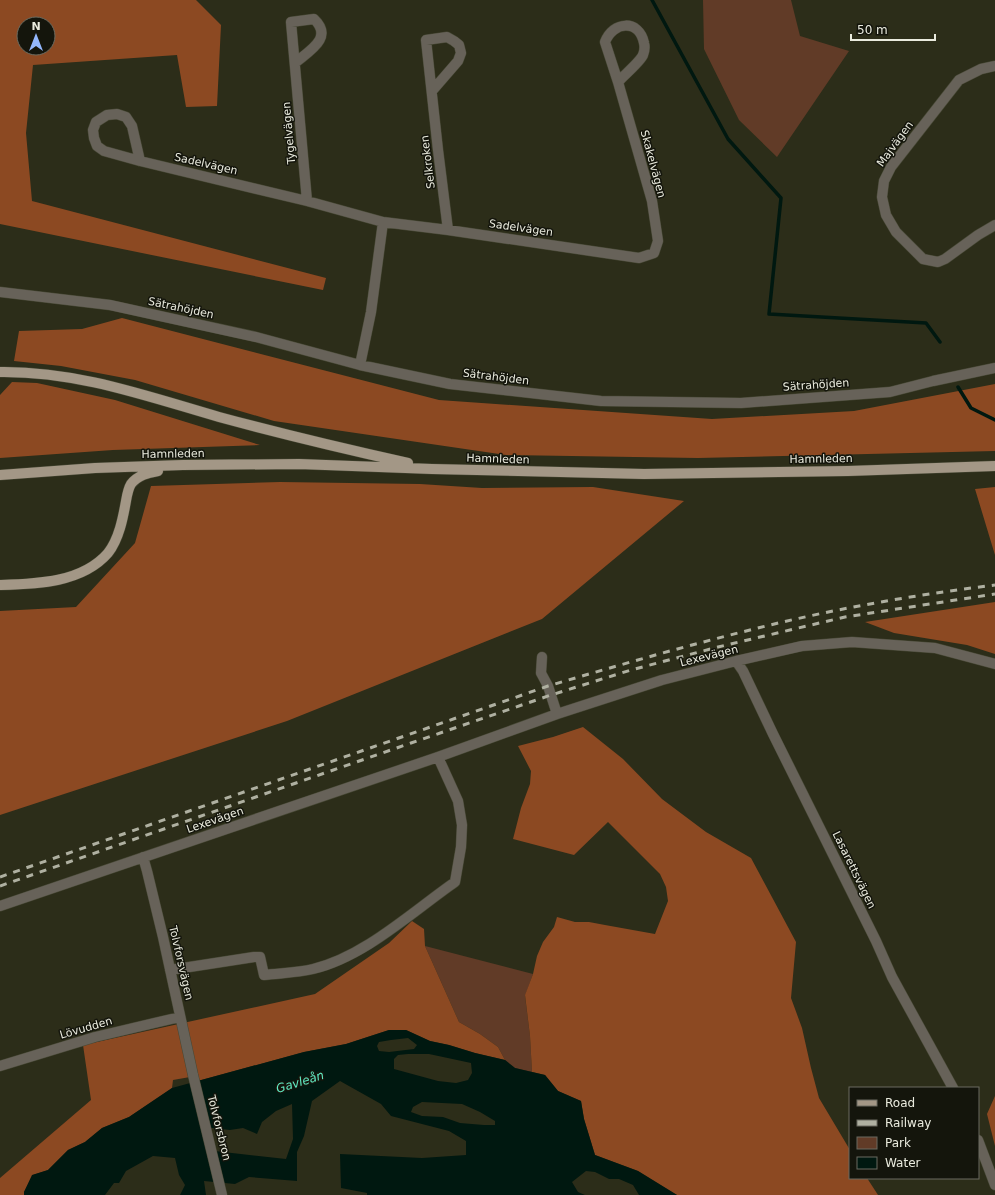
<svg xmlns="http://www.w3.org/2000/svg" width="995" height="1195" viewBox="0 0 995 1195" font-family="'DejaVu Sans',sans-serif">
  <rect width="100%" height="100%" fill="#2c2d19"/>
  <!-- green -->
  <path fill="#613b27" d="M 703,0 L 791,0 L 800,36 L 849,51 L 777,157 L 739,120 L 704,49 Z
    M 425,946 L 533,974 L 525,996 L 530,1036 L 532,1072 L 515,1068 L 505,1060 L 498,1047 L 480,1034 L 459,1022 Z"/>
  <!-- forest -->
  <path fill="#8c4922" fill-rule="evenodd" d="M 0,0 L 196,0 L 221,25 L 217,106 L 186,107 L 177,55 L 33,65 L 26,133 L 32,201 L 326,278 L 323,290 L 0,224 ZM 24,24 L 48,24 L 48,48 L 24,48 Z
    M 122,318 L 439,400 L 712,419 L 854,411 L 995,384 L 995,451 L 698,458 L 506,455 L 274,421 L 135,380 L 61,366 L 14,361 L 19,331 L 82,329 Z
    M 12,382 L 37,383 L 115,400 L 260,445 L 113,450 L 0,458 L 0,395 Z
    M 280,482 L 420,484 L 482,488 L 593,487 L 684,501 L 542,619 L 287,721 L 0,815 L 0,611 L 76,607 L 135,543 L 151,486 Z
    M 995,487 L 995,555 L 975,489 Z
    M 995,602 L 995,654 L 967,645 L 894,633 L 865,622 Z
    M 583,727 L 623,759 L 662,799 L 706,832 L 751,858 L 796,942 L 791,998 L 802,1028 L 811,1068 L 819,1098 L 850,1150 L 850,1178 L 867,1178 L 878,1195 L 677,1195 L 638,1171 L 595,1155 L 584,1119 L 581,1101 L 558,1091 L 545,1075 L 532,1072 L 530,1036 L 525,995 L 533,974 L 537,956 L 543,942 L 554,927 L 557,917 L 575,922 L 589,922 L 605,925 L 655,934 L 668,901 L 666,887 L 660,874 L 608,822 L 574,855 L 513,839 L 521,808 L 530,784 L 531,771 L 518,746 L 553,737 Z
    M 412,921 L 424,929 L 425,946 L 459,1022 L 480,1034 L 498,1047 L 505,1060 L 475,1053 L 449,1045 L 430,1041 L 406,1030 L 389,1030 L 346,1044 L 304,1052 L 194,1082 L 190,1077 L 173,1080 L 172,1088 L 129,1117 L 102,1128 L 85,1142 L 68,1150 L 48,1170 L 33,1175 L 24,1192 L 24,1195 L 0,1195 L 0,1178 L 91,1100 L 83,1045 L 315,994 L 389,943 Z
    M 995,1096 L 995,1146 L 987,1114 Z"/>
  <!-- water -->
  <path fill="#001810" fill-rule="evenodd" d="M 389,1030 L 406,1030 L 430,1041 L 449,1045 L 475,1053 L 505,1060 L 515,1068 L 545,1075 L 558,1091 L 581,1101 L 584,1119 L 595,1155 L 638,1171 L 677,1195 L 639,1195 L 633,1185 L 619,1179 L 609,1179 L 595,1172 L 586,1171 L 572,1182 L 578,1192 L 585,1195 L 367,1195 L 367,1193 L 341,1188 L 340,1154 L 422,1158 L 466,1155 L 466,1141 L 449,1131 L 391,1116 L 381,1104 L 340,1081 L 312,1101 L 304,1136 L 297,1152 L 297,1181 L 249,1177 L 235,1184 L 204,1181 L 206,1195 L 180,1195 L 185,1185 L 179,1175 L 175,1158 L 153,1156 L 126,1171 L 119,1183 L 114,1183 L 105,1195 L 24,1195 L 24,1192 L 32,1175 L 48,1170 L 68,1150 L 85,1142 L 102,1128 L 129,1117 L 172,1088 L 304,1052 L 346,1044 ZM 408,1038 L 417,1045 L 414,1049 L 389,1052 L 379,1051 L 377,1046 L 379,1042 L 391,1040 ZM 408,1054 L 429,1054 L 471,1063 L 472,1073 L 468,1080 L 456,1083 L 438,1081 L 394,1069 L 394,1059 L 398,1055 ZM 422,1102 L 462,1104 L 480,1112 L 495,1121 L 495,1125 L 484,1125 L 460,1123 L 443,1117 L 422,1116 L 411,1112 L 413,1107 ZM 292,1104 L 293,1139 L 286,1159 L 206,1150 L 203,1127 L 230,1130 L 243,1128 L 257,1134 L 262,1122 L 276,1111 Z"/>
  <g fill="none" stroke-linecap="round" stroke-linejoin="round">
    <!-- stream -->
    <path stroke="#001810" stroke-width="3.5" d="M 652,0 L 728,139 L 781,198 L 769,314 L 926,323 L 940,342
      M 958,387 L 971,408 L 995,420"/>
    <defs>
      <path id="minor" d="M 295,63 C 309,51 334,38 314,19 L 291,22 L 307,201
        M 995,66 L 981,69 L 959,80 L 891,167 L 884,181 L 882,197 L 886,215 L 896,232 L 923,259 L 938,262 L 945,259 L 978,235 L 995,225
        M 432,91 L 458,61 L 461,53 L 459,45 L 454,41 L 447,37 L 426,40 L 438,150 L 448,230
        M 140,161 L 132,126 L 126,117 L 117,114 L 107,115 L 96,122 L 93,130 L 94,138 L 97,146 L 104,151 L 140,161 L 307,201 L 383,222 L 448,230 L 639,258 L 654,253 L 658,241 L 652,201 L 618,82 L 605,42 C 613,21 639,19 644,43 C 645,47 645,50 643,55 C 640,62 624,75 618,82
        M 0,292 L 110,305 L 256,337 L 360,365 L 450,384 L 601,401 L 741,403 L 890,392 L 933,381 L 995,368
        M 360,365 L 371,312 L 383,222
        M 542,657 L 541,673 L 548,686 L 557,714
        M 736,661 L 743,671 L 773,734 L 876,941 L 892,977 L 953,1088
        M 143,857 L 147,871 L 163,937 L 193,1075 L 222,1195
        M 0,906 L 438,757 L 557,714 L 662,680 L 736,661 L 802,646 L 852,642 L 935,648 L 995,664
        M 170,970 L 254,957 L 260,957 L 264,975 C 280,973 297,973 313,969 C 364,957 412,912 455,882 L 461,847 L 462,825 L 458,801 L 438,757
        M 0,1066 L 95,1037 L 180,1017
        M 978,1140 L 995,1185"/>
      <path id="major" d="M 0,372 C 77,371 146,396 219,417 C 282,434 345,449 408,463
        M 0,475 L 95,468 L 183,465 L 299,464 L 432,469 L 644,474 L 848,471 L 995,466
        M 0,585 C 36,584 82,583 108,553 C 119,539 123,518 126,501 C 127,495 128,489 131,484 C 138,475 148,473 158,471"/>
    </defs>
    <!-- minor casing -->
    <use href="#minor" stroke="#474835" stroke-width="11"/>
    <!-- major casing -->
    <use href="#major" stroke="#474835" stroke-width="11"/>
    <!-- minor -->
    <use href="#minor" stroke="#676259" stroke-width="10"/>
    <!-- major -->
    <use href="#major" stroke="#a39786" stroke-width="10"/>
    <!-- rail -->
    <path stroke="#afb0a1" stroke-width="3" stroke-dasharray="7 7" stroke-linecap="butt" d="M 0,877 L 548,686 C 616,666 685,646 754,629 C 833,609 914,595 995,585
      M 0,886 L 411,743 L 551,695 L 631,670 L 718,647 L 845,617 L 995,594"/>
  </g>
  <g text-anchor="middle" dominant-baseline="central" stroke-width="3" stroke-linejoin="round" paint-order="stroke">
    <!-- street labels -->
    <g font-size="11" fill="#eaebde" stroke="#14150c">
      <text transform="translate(289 133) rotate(-95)">Tygelvägen</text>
      <text transform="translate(895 144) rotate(-54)">Majvägen</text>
      <text transform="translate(428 162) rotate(-97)">Selkroken</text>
      <text transform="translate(206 164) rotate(13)">Sadelvägen</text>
      <text transform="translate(653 164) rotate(75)">Skakelvägen</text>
      <text transform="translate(521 228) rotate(8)">Sadelvägen</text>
      <text transform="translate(181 308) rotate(12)">Sätrahöjden</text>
      <text transform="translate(496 377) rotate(7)">Sätrahöjden</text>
      <text transform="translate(816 385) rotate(-4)">Sätrahöjden</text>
      <text transform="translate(173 454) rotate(-1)">Hamnleden</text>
      <text transform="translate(498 459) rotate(2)">Hamnleden</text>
      <text transform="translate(821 459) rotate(-1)">Hamnleden</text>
      <text transform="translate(709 656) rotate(-14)">Lexevägen</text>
      <text transform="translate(215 820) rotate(-19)">Lexevägen</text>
      <text transform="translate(854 870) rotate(64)">Lasarettsvägen</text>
      <text transform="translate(181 963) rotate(77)">Tolvforsvägen</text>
      <text transform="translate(86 1028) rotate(-16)">Lövudden</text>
      <text transform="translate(219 1128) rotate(76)">Tolvforsbron</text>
    </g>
    <!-- water labels -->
    <g font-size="12" font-style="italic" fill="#61ecc4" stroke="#14150c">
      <text transform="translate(300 1082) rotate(-17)">Gavleån</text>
    </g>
  </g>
  <!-- legend -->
  <rect x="849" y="1087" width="130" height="92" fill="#14150c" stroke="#6a6b60"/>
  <rect x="857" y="1100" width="20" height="6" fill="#a39786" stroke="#6a6b60"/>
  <text x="885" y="1107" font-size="12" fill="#eaebde">Road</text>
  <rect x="857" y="1120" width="20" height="6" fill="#afb0a1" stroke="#6a6b60"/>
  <text x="885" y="1127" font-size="12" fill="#eaebde">Railway</text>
  <rect x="857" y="1137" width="20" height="12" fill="#613b27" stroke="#6a6b60"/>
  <text x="885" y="1147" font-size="12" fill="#eaebde">Park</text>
  <rect x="857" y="1157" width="20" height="12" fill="#001810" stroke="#6a6b60"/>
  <text x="885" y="1167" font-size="12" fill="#eaebde">Water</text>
  <!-- north arrow -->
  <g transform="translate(36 36)"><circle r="19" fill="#14150c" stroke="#6a6b60"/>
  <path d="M0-3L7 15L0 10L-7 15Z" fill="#93b7fd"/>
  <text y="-6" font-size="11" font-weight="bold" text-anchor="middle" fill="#eaebde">N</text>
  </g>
  <!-- scale -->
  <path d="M851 34v6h84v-6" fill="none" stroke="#eaebde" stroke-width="2"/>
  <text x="857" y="34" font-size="12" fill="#eaebde" stroke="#14150c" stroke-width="3" paint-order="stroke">50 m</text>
</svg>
